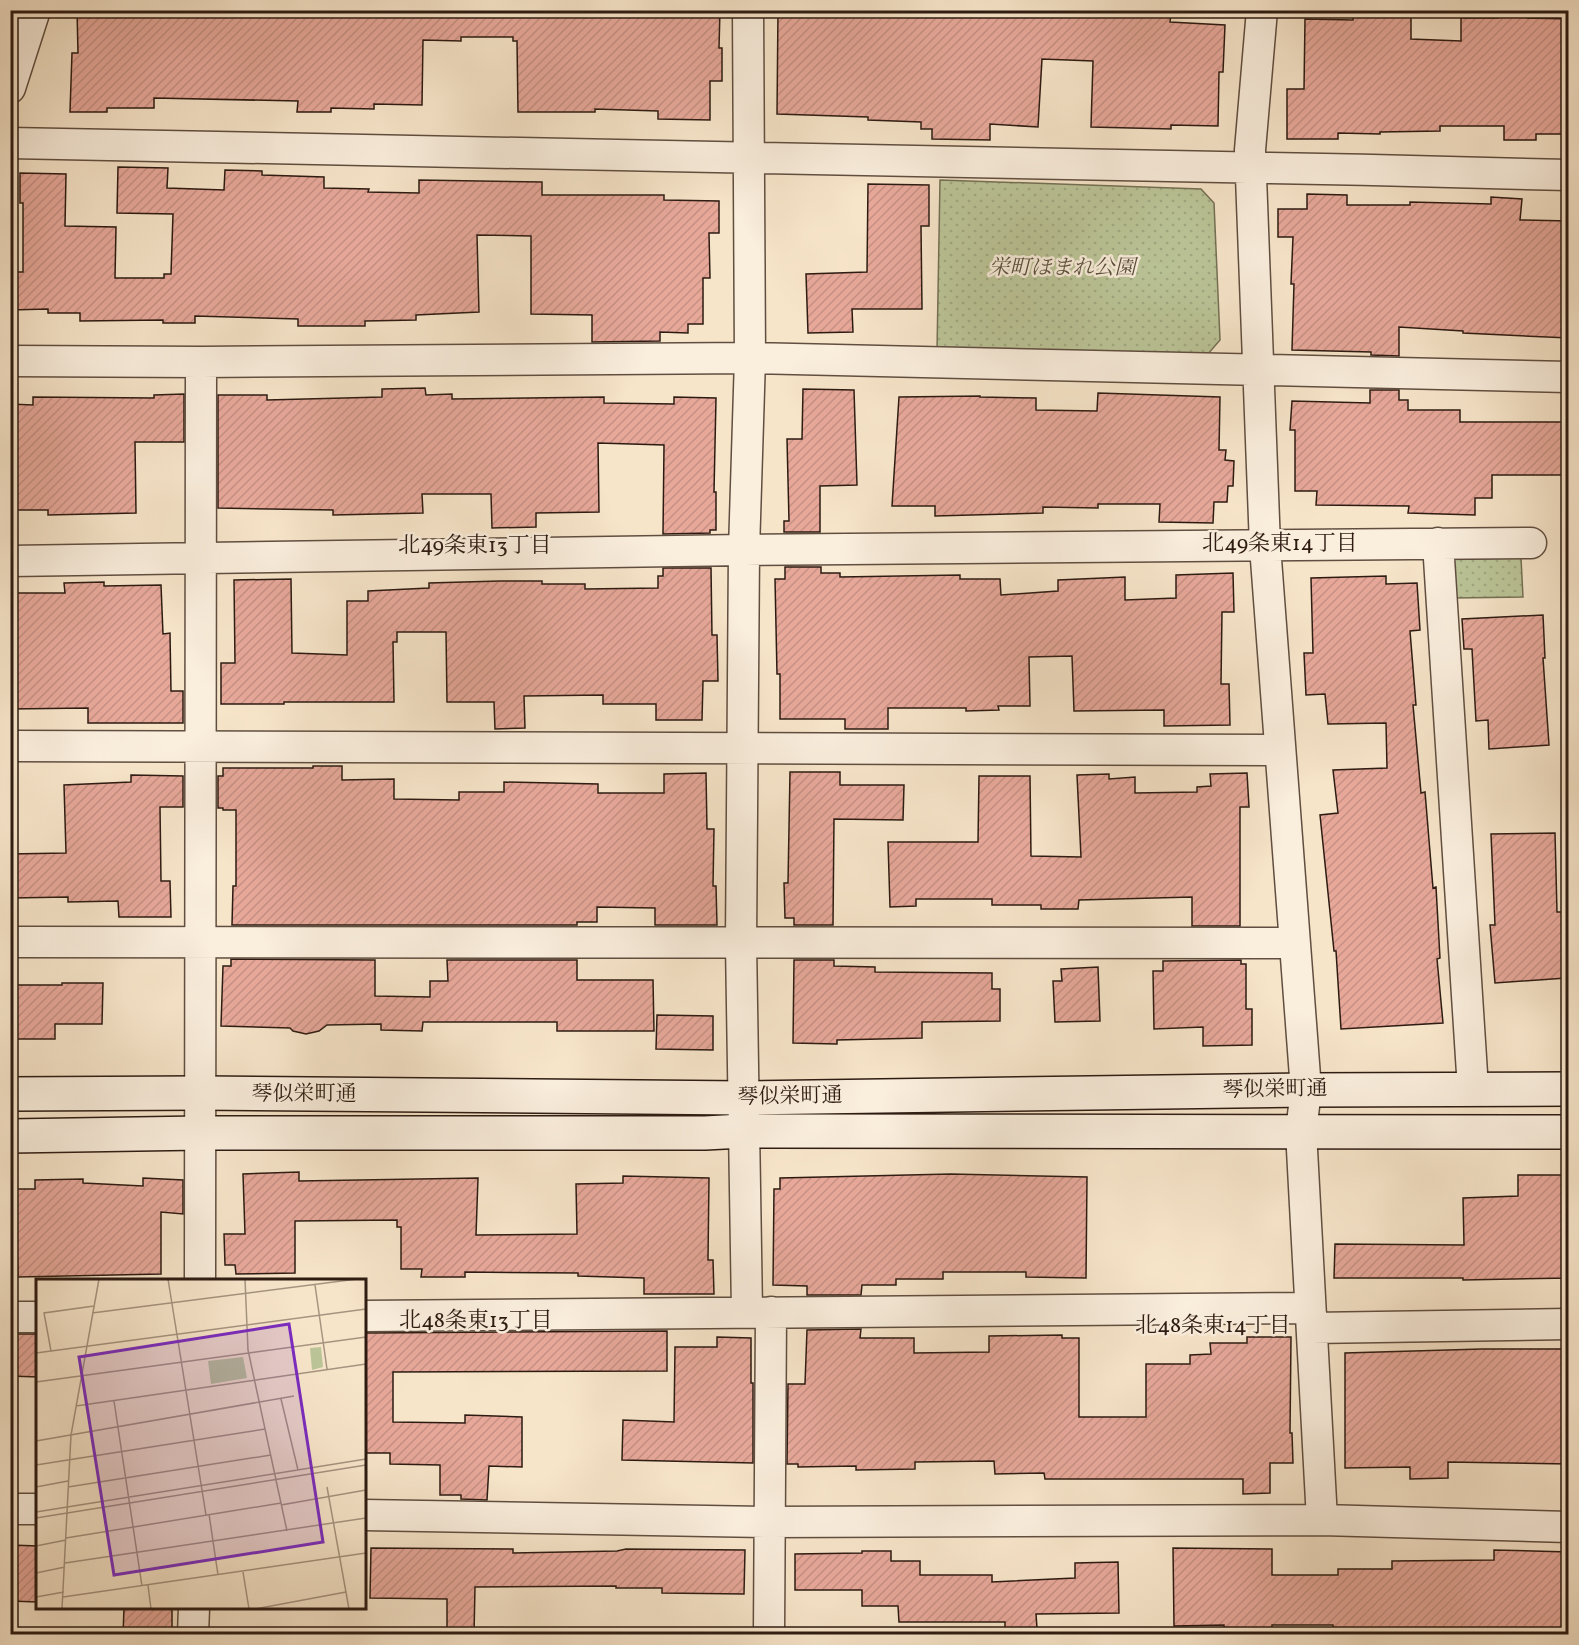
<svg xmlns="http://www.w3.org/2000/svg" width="1579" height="1645" viewBox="0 0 1579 1645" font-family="Vollkorn,'Noto Serif JP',serif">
  <defs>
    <pattern id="park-dots" width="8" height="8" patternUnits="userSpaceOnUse" patternTransform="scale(1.5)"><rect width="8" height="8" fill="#bbc598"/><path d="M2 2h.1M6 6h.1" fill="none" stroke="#a1a982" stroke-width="1.8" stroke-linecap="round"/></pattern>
    <pattern id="building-hatch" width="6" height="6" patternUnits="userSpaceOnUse" patternTransform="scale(1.5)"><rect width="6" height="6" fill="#e7a89a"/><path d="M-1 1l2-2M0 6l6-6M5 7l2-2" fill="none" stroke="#c69084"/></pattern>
  </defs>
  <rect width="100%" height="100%" fill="#f7e5ca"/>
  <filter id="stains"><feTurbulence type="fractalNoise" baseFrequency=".00333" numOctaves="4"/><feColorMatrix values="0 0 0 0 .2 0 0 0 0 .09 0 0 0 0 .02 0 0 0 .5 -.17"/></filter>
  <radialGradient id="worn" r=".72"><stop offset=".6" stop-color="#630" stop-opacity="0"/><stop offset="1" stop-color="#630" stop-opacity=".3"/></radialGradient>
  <!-- park -->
  <path fill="url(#park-dots)" stroke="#747055" stroke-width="1.5" d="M 940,180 L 1201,189 L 1214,203 L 1220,340 L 1207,355 L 937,351 Z
    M 1521,558 L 1523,597 L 1455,598 L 1452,559 Z"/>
  <!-- building -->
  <path fill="url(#building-hatch)" stroke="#2d1b12" stroke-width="1.5" d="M 77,10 L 720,10 L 719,48 L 722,48 L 722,81 L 710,81 L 710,120 L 658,119 L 658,111 L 595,109 L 595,112 L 518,112 L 517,41 L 513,41 L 513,37 L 461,37 L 461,41 L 423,40 L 422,105 L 374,104 L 374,109 L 331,108 L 331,112 L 297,112 L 298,101 L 154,98 L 154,108 L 107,108 L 107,112 L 70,112 L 72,53 L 78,53 Z
    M 778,10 L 1110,10 L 1171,14 L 1170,22 L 1225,25 L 1223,72 L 1219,72 L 1218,126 L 1171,125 L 1171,129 L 1091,127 L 1093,61 L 1042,59 L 1038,127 L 990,124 L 990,140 L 932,139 L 932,129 L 921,129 L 921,122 L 868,120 L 868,117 L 777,114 Z
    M 1353,12 L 1411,13 L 1411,39 L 1461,41 L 1461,18 L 1498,18 L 1498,14 L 1527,14 L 1527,18 L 1569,19 L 1569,134 L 1536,134 L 1536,140 L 1504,140 L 1504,126 L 1440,126 L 1440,131 L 1380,132 L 1380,134 L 1338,133 L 1338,139 L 1287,139 L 1287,89 L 1304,89 L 1305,19 L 1353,20 Z
    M 118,167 L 168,168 L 167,188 L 224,190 L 225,170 L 262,171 L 262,175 L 324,177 L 324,188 L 369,189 L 368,192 L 419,193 L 419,180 L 542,182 L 542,195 L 664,195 L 664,200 L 719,201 L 719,233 L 709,233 L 710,278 L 703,278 L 703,324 L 688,324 L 688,333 L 660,332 L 660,341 L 592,342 L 592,315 L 531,314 L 531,236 L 477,235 L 479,312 L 416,315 L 416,320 L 365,321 L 365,326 L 298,326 L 298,319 L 195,316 L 195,323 L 163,323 L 163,320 L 80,321 L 80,313 L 48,313 L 48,309 L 10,310 L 10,272 L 23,272 L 23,203 L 20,203 L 20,173 L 66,174 L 65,226 L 116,227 L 115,278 L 164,278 L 164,274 L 171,274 L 173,214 L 117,213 Z
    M 868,184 L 929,185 L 929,226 L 921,226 L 922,309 L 852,309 L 853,332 L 808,333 L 806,274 L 867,272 Z
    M 1307,194 L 1347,195 L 1347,205 L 1410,205 L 1410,202 L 1491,204 L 1491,197 L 1522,199 L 1520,220 L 1569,221 L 1569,338 L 1463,333 L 1463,331 L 1399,327 L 1399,356 L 1371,355 L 1371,352 L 1292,350 L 1294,284 L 1291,284 L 1293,237 L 1278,237 L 1278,209 L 1307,209 Z
    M 425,388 L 426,395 L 452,394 L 452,399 L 604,397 L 604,403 L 674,404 L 674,397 L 716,398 L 714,492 L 716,492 L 716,530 L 710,530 L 710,533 L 663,534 L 664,445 L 598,443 L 599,512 L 536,513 L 536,527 L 492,528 L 491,494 L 422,494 L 423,513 L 333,515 L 333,510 L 218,508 L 218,395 L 267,395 L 267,400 L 382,397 L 382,389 Z
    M 803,389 L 854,390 L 857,485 L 820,486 L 820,532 L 784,532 L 784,521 L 789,521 L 787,439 L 802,439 Z
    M 1370,390 L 1399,390 L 1399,400 L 1408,400 L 1408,410 L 1460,410 L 1460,422 L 1569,422 L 1569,475 L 1492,475 L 1492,498 L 1475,498 L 1475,515 L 1408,513 L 1409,506 L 1316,505 L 1317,491 L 1295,491 L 1295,430 L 1290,430 L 1292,401 L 1370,403 Z
    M 1098,393 L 1220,397 L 1219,450 L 1226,450 L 1225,460 L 1234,461 L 1233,486 L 1228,486 L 1227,502 L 1214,502 L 1213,523 L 1159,522 L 1160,504 L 1098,504 L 1098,508 L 1043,507 L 1043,513 L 935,516 L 935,506 L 892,506 L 899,397 L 980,396 L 980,397 L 1036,398 L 1036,410 L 1097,411 Z
    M 184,394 L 184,442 L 135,442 L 136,513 L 48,515 L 48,510 L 10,510 L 10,404 L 33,405 L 33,397 L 154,398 L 154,395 Z
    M 785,567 L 821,567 L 821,573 L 840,573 L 840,577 L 960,575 L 960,579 L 1000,579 L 1001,595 L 1058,591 L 1058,580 L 1125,577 L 1125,600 L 1176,598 L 1176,575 L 1233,573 L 1234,612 L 1222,612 L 1221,684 L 1229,684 L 1230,725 L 1164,726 L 1164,710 L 1074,711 L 1072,656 L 1029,657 L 1030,706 L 998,706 L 999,710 L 966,711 L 966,708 L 888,708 L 888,729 L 845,729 L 845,719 L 780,719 L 780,674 L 777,674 L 775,579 L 785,579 Z
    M 663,568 L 711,568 L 712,635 L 717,635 L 718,681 L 703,681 L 702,720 L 656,720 L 656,704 L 603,704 L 603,695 L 524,696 L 525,728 L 495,729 L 494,702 L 447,702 L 446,632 L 397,632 L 397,642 L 393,642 L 394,702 L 284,702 L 284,704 L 221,704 L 221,663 L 235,663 L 234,580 L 291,579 L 292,653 L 347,655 L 347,601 L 368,601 L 368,591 L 429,588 L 429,583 L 500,581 L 542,581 L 542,584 L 585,584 L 585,589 L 658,588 L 658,576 L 663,576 Z
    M 1386,576 L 1386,584 L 1417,583 L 1420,630 L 1410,631 L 1416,705 L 1413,705 L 1421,793 L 1425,792 L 1433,888 L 1436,887 L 1440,958 L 1437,959 L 1443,1023 L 1341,1029 L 1336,951 L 1334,951 L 1320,815 L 1338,813 L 1333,770 L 1387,768 L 1386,723 L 1328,724 L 1325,694 L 1306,695 L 1304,653 L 1313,653 L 1311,578 Z
    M 104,582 L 104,586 L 161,585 L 163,634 L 170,633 L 171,691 L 183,691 L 183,723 L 88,723 L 88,708 L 10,709 L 10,665 L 15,666 L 15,593 L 65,593 L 64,583 Z
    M 1543,615 L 1545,658 L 1543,658 L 1549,745 L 1489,749 L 1488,720 L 1476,721 L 1472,649 L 1464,649 L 1462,619 Z
    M 313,766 L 342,766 L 342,780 L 394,779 L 394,799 L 459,800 L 459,792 L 504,792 L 504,782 L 598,784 L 598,793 L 664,793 L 664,774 L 706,773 L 707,829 L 714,829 L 713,886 L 716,886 L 717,925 L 655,925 L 655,908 L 597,907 L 597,922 L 577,922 L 577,925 L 232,925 L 233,886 L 236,886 L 236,810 L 223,810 L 223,808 L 218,808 L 218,776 L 223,776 L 223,768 L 313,768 Z
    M 790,772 L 840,772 L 840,785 L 904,785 L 903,820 L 834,819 L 833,925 L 794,925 L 794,918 L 785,918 L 784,883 L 788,883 Z
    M 1247,773 L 1249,807 L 1240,807 L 1240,926 L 1192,926 L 1192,897 L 1079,900 L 1078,909 L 1041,909 L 1041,905 L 992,905 L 992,899 L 916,899 L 916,906 L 890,907 L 888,842 L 978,842 L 979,776 L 1030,776 L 1031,856 L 1081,857 L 1077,775 L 1109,774 L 1109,779 L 1135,777 L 1135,793 L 1197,792 L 1197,787 L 1211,786 L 1210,774 Z
    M 131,775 L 183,776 L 183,807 L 160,807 L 161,881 L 170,881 L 171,917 L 119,917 L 118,901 L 68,902 L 68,897 L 12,898 L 10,854 L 66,853 L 64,785 L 131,782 Z
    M 1555,833 L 1557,912 L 1562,912 L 1566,978 L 1495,983 L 1490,925 L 1495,925 L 1491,834 Z
    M 231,959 L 375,960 L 375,996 L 430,997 L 430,981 L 448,981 L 447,960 L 577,960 L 577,980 L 653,980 L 654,1031 L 557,1031 L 557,1022 L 423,1022 L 422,1031 L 381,1030 L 381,1024 L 327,1025 L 319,1031 L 306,1034 L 293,1031 L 290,1028 L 221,1026 L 223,966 L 231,966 Z
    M 794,960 L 834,960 L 834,966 L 875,967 L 875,972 L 992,973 L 992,989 L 1000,989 L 1000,1021 L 922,1022 L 922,1038 L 837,1040 L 837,1044 L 793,1043 Z
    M 1241,960 L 1241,964 L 1246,964 L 1246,1009 L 1252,1009 L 1252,1045 L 1203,1046 L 1203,1027 L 1154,1029 L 1153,971 L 1163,971 L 1163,961 Z
    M 1098,967 L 1100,1021 L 1055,1022 L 1053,981 L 1062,981 L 1061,969 Z
    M 62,983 L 103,983 L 102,1024 L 55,1024 L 55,1039 L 10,1039 L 10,985 L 62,985 Z
    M 657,1015 L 713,1016 L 713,1050 L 656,1049 Z
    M 299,1172 L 299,1181 L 478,1178 L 476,1235 L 577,1234 L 576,1184 L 623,1183 L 623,1176 L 709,1178 L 708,1260 L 713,1260 L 714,1294 L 644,1294 L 644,1278 L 578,1276 L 578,1273 L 465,1272 L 465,1277 L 421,1277 L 422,1269 L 401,1269 L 401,1227 L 397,1227 L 397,1220 L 295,1221 L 295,1273 L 236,1274 L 235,1265 L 225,1265 L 224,1234 L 245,1234 L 243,1174 Z
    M 951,1174 L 1087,1177 L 1086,1278 L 1026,1277 L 1026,1272 L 943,1272 L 943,1279 L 896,1279 L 896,1285 L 862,1285 L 861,1295 L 807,1295 L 807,1286 L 773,1285 L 774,1189 L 780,1189 L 780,1178 Z
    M 1518,1175 L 1569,1175 L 1569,1278 L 1463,1280 L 1463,1278 L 1334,1278 L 1335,1244 L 1464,1245 L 1463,1198 L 1518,1196 Z
    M 143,1178 L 183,1180 L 183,1214 L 161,1212 L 161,1274 L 18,1277 L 15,1189 L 35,1189 L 35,1180 L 83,1179 L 83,1183 L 143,1186 Z
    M 861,1329 L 860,1338 L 914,1338 L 914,1353 L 989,1352 L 989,1336 L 1062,1335 L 1062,1338 L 1079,1338 L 1079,1417 L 1146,1417 L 1146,1364 L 1190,1364 L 1190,1355 L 1211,1354 L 1210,1343 L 1247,1343 L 1247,1337 L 1291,1337 L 1290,1433 L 1292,1433 L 1293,1463 L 1270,1463 L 1270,1493 L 1243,1494 L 1243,1479 L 1045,1479 L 1044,1473 L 995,1474 L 994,1461 L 915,1462 L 915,1469 L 856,1470 L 856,1466 L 798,1467 L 798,1464 L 787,1464 L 788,1384 L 805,1384 L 807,1330 Z
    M 667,1331 L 667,1371 L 393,1372 L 393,1422 L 465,1423 L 465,1415 L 522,1417 L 522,1467 L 489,1466 L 487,1500 L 461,1499 L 461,1495 L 440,1495 L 440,1465 L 390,1464 L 390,1453 L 364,1453 L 364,1333 Z
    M 11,1334 L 38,1334 L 38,1377 L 10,1376 Z
    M 717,1337 L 751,1338 L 751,1383 L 753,1383 L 753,1463 L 622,1460 L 623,1420 L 674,1422 L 675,1347 L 717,1347 Z
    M 1482,1349 L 1568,1349 L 1569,1464 L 1448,1462 L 1448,1478 L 1410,1479 L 1410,1467 L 1345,1468 L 1345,1353 Z
    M 10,1545 L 38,1546 L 38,1602 L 10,1601 Z
    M 371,1548 L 513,1549 L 513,1553 L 617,1551 L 626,1549 L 745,1550 L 744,1594 L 662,1593 L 662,1588 L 616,1588 L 616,1586 L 475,1587 L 474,1634 L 447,1633 L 447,1599 L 370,1598 Z
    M 1173,1548 L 1272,1549 L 1272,1575 L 1338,1575 L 1338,1569 L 1392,1569 L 1392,1561 L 1494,1560 L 1494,1550 L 1569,1552 L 1569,1635 L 1437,1635 L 1437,1630 L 1333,1630 L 1333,1625 L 1272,1625 L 1272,1630 L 1224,1630 L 1224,1625 L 1174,1626 Z
    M 862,1551 L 891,1551 L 891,1561 L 920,1561 L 920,1575 L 992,1575 L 992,1582 L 1075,1578 L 1075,1563 L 1118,1562 L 1119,1613 L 1036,1614 L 1037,1628 L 1005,1630 L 1005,1622 L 899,1622 L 898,1606 L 862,1606 L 862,1590 L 795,1590 L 795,1554 L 862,1553 Z
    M 124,1608 L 172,1608 L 172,1635 L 123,1635 Z"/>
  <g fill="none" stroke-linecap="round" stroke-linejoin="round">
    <defs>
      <path id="street" d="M 1262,10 L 1250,150 L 1265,546 L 1306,1090 L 1301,1131 L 1322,1520
        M 10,88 L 35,10
        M 10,143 C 530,154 1049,161 1568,175
        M 10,361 L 201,362 L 750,358 L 1568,377
        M 1438,543 L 1473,1089
        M 10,561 L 744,550 L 1531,543
        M 10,746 L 1280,750
        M 10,942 L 1295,943
        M 200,1280 L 201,362
        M 747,1312 L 741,943 L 744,550 L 750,358 L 748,10
        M 364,1316 L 1310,1308
        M 10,1317 L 38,1317
        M 1312,1328 L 1568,1324
        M 10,1509 L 38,1509
        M 364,1515 L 769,1522 L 1322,1520 L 1568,1527
        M 193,1634 L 194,1608
        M 769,1634 L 771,1312"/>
      <path id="secondary" d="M 10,1094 L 201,1093 L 743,1098 L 1306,1090 L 1568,1089
        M 10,1136 L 201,1133 L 705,1133 L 743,1131 L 1568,1132"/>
    </defs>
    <!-- street casing -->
    <use href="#street" stroke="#604e40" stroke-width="33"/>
    <!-- secondary casing -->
    <use href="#secondary" stroke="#2d1b12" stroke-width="36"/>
    <!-- street -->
    <use href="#street" stroke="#faeedd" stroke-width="30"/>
    <!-- secondary -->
    <use href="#secondary" stroke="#faeedd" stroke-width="33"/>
  </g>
  <g text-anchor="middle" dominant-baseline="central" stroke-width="5" stroke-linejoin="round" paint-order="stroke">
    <!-- park labels -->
    <g font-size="21" font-style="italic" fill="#584e3a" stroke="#faeedd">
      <text x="1062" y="268">栄町ほまれ公園</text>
    </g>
    <!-- street labels -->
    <g font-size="21" fill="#2d1b12" stroke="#faeedd">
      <text transform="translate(1275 1090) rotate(-1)">琴似栄町通</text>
      <text x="304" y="1094">琴似栄町通</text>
      <text transform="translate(790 1097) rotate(-1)">琴似栄町通</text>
    </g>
    <!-- neighbourhood labels -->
    <g font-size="22" fill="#2d1b12" stroke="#faeedd">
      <text x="1280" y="544">北49条東14丁目</text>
      <text x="475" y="546">北49条東13丁目</text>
      <text x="476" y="1321">北48条東13丁目</text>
      <text x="1213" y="1326">北48条東14丁目</text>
    </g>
  </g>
  <!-- overview -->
  <g transform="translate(36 1279)">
    <rect width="330" height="330" fill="#f7e5ca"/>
    <path d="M 285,68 L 287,88 L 276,91 L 274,69 ZM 207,78 L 211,99 L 175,105 L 172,82 Z" fill="#bbc598"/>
    <path fill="none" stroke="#a69480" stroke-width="1.5" d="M 132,0 L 170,236M 209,0 L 212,71 L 251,252M 279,6 L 291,90M 56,34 L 321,0M 15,72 L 8,34 L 58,27M 0,74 L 330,30M 0,103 L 330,58M 245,120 L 262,191M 78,122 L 106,307M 40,127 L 330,85M 0,162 L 258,117M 0,186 L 229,150M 0,208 L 32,202M 32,208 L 235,176M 291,208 L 313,330M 245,226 L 330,211M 0,233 L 330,180M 173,235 L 182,296M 0,239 L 330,186M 30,259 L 245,224M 0,267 L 30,261M 29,284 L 330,239M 207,293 L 213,330M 0,294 L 29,288M 112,306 L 115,330M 0,318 L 28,313M 27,318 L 330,274M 26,330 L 35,156 L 63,0M 219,330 L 310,313"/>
    <path fill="#7b2cbf" fill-opacity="0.15" stroke="#7b2cbf" stroke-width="3" d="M 253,45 L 287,263 L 78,296 L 43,78 Z"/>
    <rect width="330" height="330" fill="none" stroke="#2d1b12" stroke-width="3"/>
  </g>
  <!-- margin -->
  <rect width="1579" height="1645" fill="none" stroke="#f7e5ca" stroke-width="36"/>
  <rect x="12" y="12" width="1555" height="1621" fill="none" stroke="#2d1b12" stroke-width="3"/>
  <rect x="18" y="18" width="1543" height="1609" fill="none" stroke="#2d1b12" stroke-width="1.5"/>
  <rect width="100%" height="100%" filter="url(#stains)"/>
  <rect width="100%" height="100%" fill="url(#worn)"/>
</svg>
